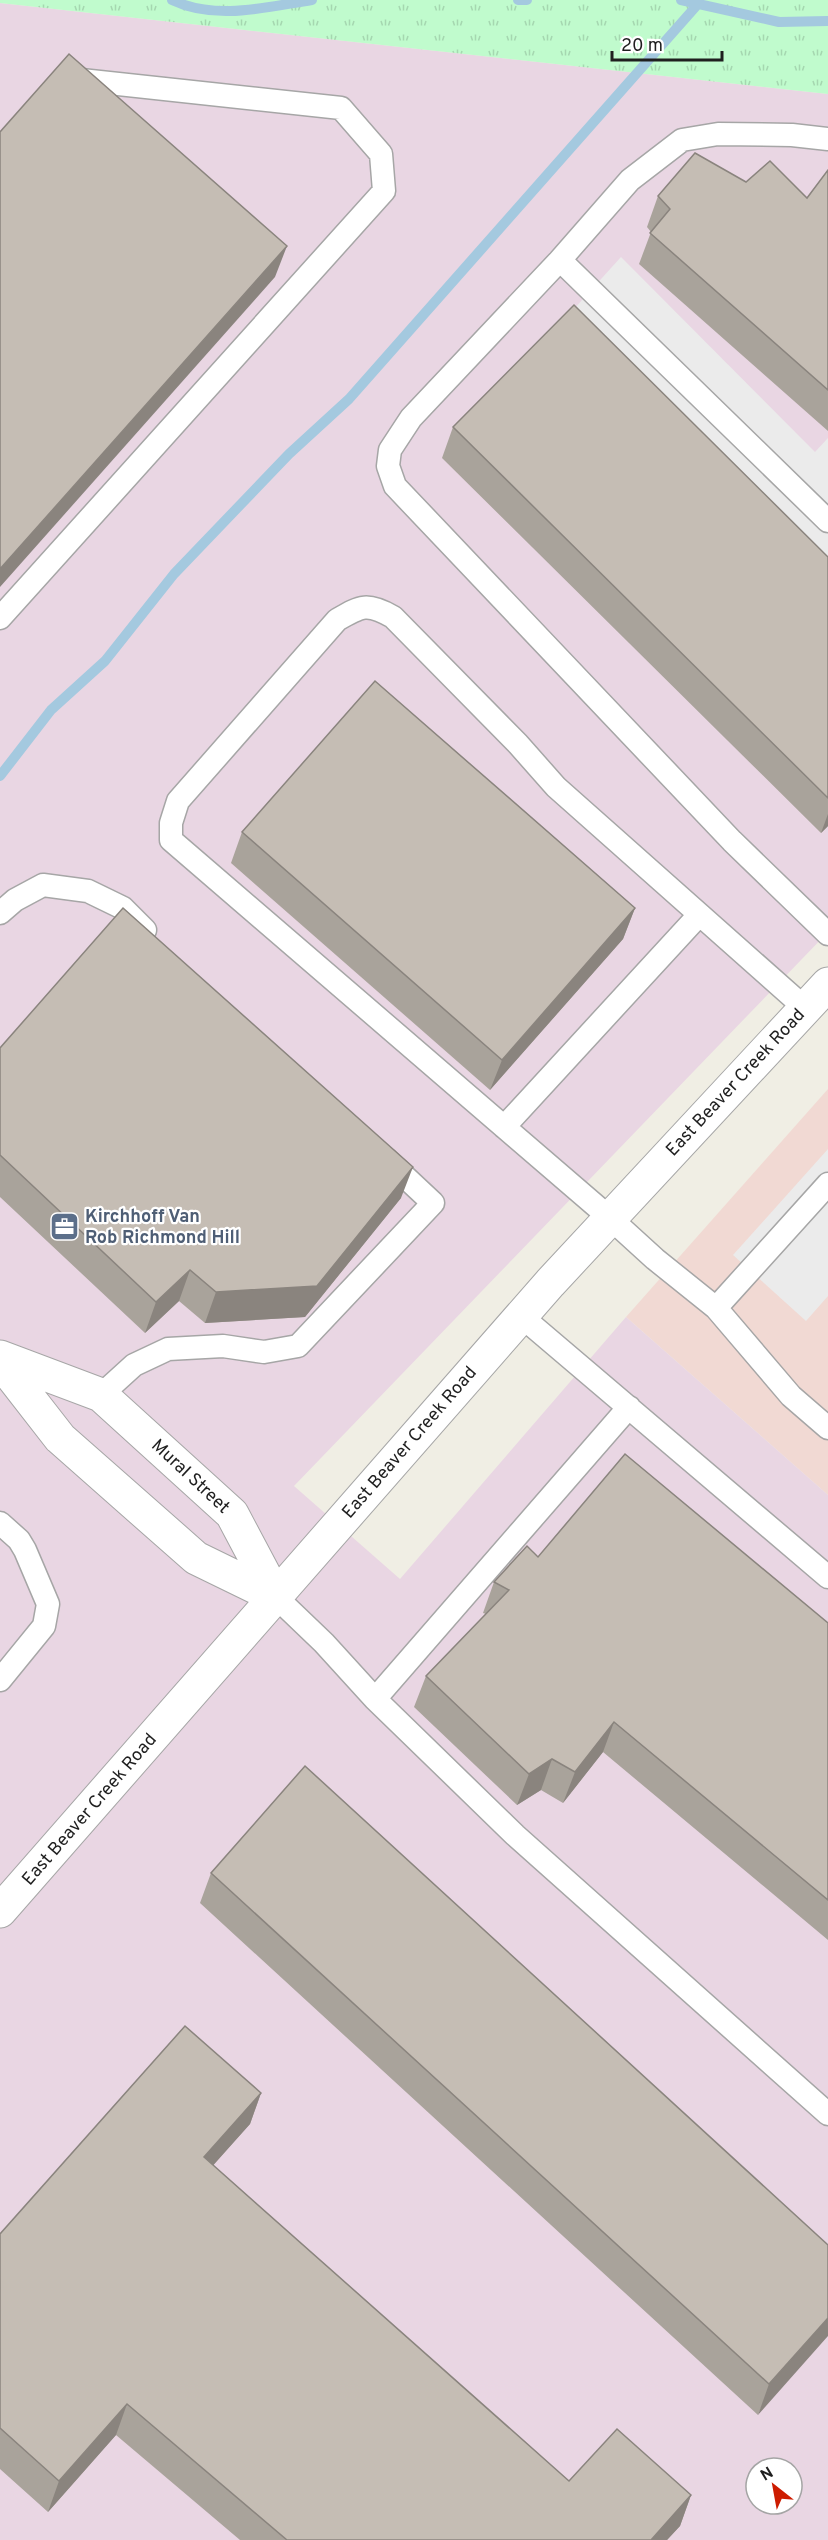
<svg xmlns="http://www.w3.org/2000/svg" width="828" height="2540" viewBox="0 0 828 2540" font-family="Overpass,sans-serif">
  <defs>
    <pattern id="park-tufts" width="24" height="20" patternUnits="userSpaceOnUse" patternTransform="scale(1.5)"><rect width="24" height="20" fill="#c0fbcd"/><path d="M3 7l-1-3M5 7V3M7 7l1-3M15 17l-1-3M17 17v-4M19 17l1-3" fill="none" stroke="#a5d7b0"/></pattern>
  </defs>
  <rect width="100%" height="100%" fill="#f0eee4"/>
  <!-- commercial -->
  <path fill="#f1d9d3" d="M 828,1089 L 828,1495 L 626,1317 Z"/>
  <!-- industrial -->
  <path fill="#e9d6e3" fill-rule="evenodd" d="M 0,3 L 828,94 L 828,932 L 294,1486 L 400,1579 L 626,1317 L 828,1495 L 828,2540 L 0,2540 ZM 756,2468 L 792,2468 L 792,2504 L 756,2504 Z"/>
  <!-- park -->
  <path fill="url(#park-tufts)" d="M 0,0 L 828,0 L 828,94 L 0,3 Z"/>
  <!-- parking -->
  <path fill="#ebebeb" d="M 621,257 L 815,452 L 828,438 L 828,589 L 563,321 Z
    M 828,1149 L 828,1296 L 806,1321 L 733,1255 Z"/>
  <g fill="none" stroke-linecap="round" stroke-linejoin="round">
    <!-- stream -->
    <path stroke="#a4c9df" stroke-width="10" d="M 172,0 C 216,21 266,7 312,0
      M 518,0 L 527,0
      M 681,0 L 779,22 L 828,21
      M 0,776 L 51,710 L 105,661 L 174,574 L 289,454 L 349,399 L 698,4"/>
    <defs>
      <path id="service" d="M 560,260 L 630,180 L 682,140 L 718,134 L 792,135 L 828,139
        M 828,521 L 560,260 L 411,418 L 390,450 L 388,466 L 395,486 L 732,841 L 828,934
        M 0,618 L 384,191 L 381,154 L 341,108 L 72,79
        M 0,913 L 15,900 L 43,885 L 88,891 L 123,908 L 145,930
        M 805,1008 L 556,787 L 518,744 L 393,617 C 367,602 361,606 337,620 L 178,801 L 171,823 L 171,840 L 610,1218 L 655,1259 L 716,1308 L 791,1396 L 828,1428
        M 504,1127 L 699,915
        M 716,1308 L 828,1184
        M 521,1316 L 828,1577
        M 101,1395 L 134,1365 L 168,1349 L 223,1346 L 264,1352 L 298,1346 L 433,1203 L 386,1159
        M 0,1523 L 19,1540 L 25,1550 L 48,1604 L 44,1626 L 0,1680
        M 276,1597 L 324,1643 L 375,1699 L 515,1835 L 828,2114
        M 375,1699 L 629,1407"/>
      <path id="minor" d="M 0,1357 L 101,1395 L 232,1514 L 276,1597
        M 0,1361 L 60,1438 L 196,1558 L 276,1597"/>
      <path id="tertiary" d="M 0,1911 L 550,1283 L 828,984"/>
    </defs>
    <!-- service casing -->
    <use href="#service" stroke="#a6a6a6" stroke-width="25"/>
    <!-- minor casing -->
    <use href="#minor" stroke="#a6a6a6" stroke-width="35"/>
    <!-- tertiary casing -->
    <use href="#tertiary" stroke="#a6a6a6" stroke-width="35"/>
    <!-- service -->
    <use href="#service" stroke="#fff" stroke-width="22"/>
    <!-- minor -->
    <use href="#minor" stroke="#fff" stroke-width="33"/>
    <!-- tertiary -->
    <use href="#tertiary" stroke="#fff" stroke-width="33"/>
  </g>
  <!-- wall -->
  <path fill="#a9a39b" d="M 828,170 L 828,431 L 639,264 L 651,232 L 647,227 L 658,196 L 746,182 L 807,198 Z
    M 453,427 L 828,557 L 828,826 L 821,833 L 442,458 Z
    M 242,832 L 635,908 L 623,939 L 490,1090 L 231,863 Z
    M 0,1048 L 401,1198 L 305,1317 L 205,1323 L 179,1301 L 145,1333 L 0,1197 Z
    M 538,1557 L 828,1623 L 828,1940 L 603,1752 L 563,1803 L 541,1790 L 517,1805 L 414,1707 L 426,1676 L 486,1614 L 483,1613 L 494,1582 Z
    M 211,1873 L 828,2245 L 758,2415 L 200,1903 Z
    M 261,2093 L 250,2124 L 213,2165 L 569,2481 L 691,2495 L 680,2526 L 667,2540 L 240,2540 L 116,2435 L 48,2512 L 0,2469 L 0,2234 Z"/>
  <!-- shaded-wall -->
  <path fill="#8a847e" d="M 287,246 L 275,277 L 0,587 L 0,569 Z
    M 828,814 L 828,826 L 821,833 Z
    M 635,908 L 623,939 L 490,1090 L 502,1060 Z
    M 413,1167 L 401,1198 L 305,1317 L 205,1323 L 216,1292 Z
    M 190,1270 L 179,1301 L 145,1333 L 156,1302 Z
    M 614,1722 L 603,1752 L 563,1803 L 575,1772 Z
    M 552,1759 L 541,1790 L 517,1805 L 529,1774 Z
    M 261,2093 L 250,2124 L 193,2188 L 204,2157 Z
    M 828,2318 L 828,2336 L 758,2415 L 769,2384 Z
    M 127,2404 L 116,2435 L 48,2512 L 59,2481 Z
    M 691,2495 L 680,2526 L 667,2540 L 651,2540 Z"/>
  <!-- building -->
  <path fill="#c5bdb4" stroke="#8a847e" stroke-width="1.5" d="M 69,54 L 287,246 L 0,569 L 0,132 Z
    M 695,153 L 746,182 L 770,161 L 807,198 L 828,170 L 828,390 L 650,233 L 670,209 L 658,196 Z
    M 574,305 L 828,557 L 828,798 L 453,427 Z
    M 375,681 L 635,908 L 502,1060 L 242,832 Z
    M 123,908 L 413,1167 L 317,1286 L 216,1292 L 190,1270 L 156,1302 L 0,1155 L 0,1048 Z
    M 625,1454 L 828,1623 L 828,1900 L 614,1722 L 575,1772 L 552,1759 L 529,1774 L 426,1676 L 509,1590 L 494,1582 L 527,1546 L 538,1557 Z
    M 305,1766 L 828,2245 L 828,2318 L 769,2384 L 211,1873 Z
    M 185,2026 L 261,2093 L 204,2157 L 569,2481 L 617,2429 L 691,2495 L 651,2540 L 287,2540 L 127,2404 L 59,2481 L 0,2428 L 0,2234 Z"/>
  <!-- icons -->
  <defs>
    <symbol id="office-square" viewBox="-11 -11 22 22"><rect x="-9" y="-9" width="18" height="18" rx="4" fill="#5c6f8a" stroke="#fff"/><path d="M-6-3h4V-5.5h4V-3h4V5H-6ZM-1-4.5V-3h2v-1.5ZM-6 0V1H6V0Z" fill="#fff"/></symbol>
  </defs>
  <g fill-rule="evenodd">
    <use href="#office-square" x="48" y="1210" width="33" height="33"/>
  </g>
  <g text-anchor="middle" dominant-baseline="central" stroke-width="4.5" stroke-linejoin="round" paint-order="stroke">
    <!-- street labels -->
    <g font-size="18" fill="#1f1f1f" stroke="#fff">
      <text transform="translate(736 1083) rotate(-47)">East Beaver Creek Road</text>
      <text transform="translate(410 1443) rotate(-49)">East Beaver Creek Road</text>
      <text transform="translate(190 1477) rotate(43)">Mural Street</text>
      <text transform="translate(90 1810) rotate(-49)">East Beaver Creek Road</text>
    </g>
    <!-- service labels -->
    <g font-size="18" font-weight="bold" fill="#4e5e75" stroke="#fff" text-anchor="start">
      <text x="85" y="1217">Kirchhoff Van<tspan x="85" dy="21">Rob Richmond Hill</tspan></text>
    </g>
  </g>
  <!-- north arrow -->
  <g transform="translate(774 2486) rotate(329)"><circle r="28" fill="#ffffff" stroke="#a5a5a5" stroke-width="1.5"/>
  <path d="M0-4.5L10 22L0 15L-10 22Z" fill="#cd1c00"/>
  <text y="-9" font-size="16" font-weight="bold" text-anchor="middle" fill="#1f1f1f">N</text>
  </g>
  <!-- scale -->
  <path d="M612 51v9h110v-9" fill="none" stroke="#1f1f1f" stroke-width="3"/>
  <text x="621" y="51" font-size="18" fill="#1f1f1f" stroke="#ffffff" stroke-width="4.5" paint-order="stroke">20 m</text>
</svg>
